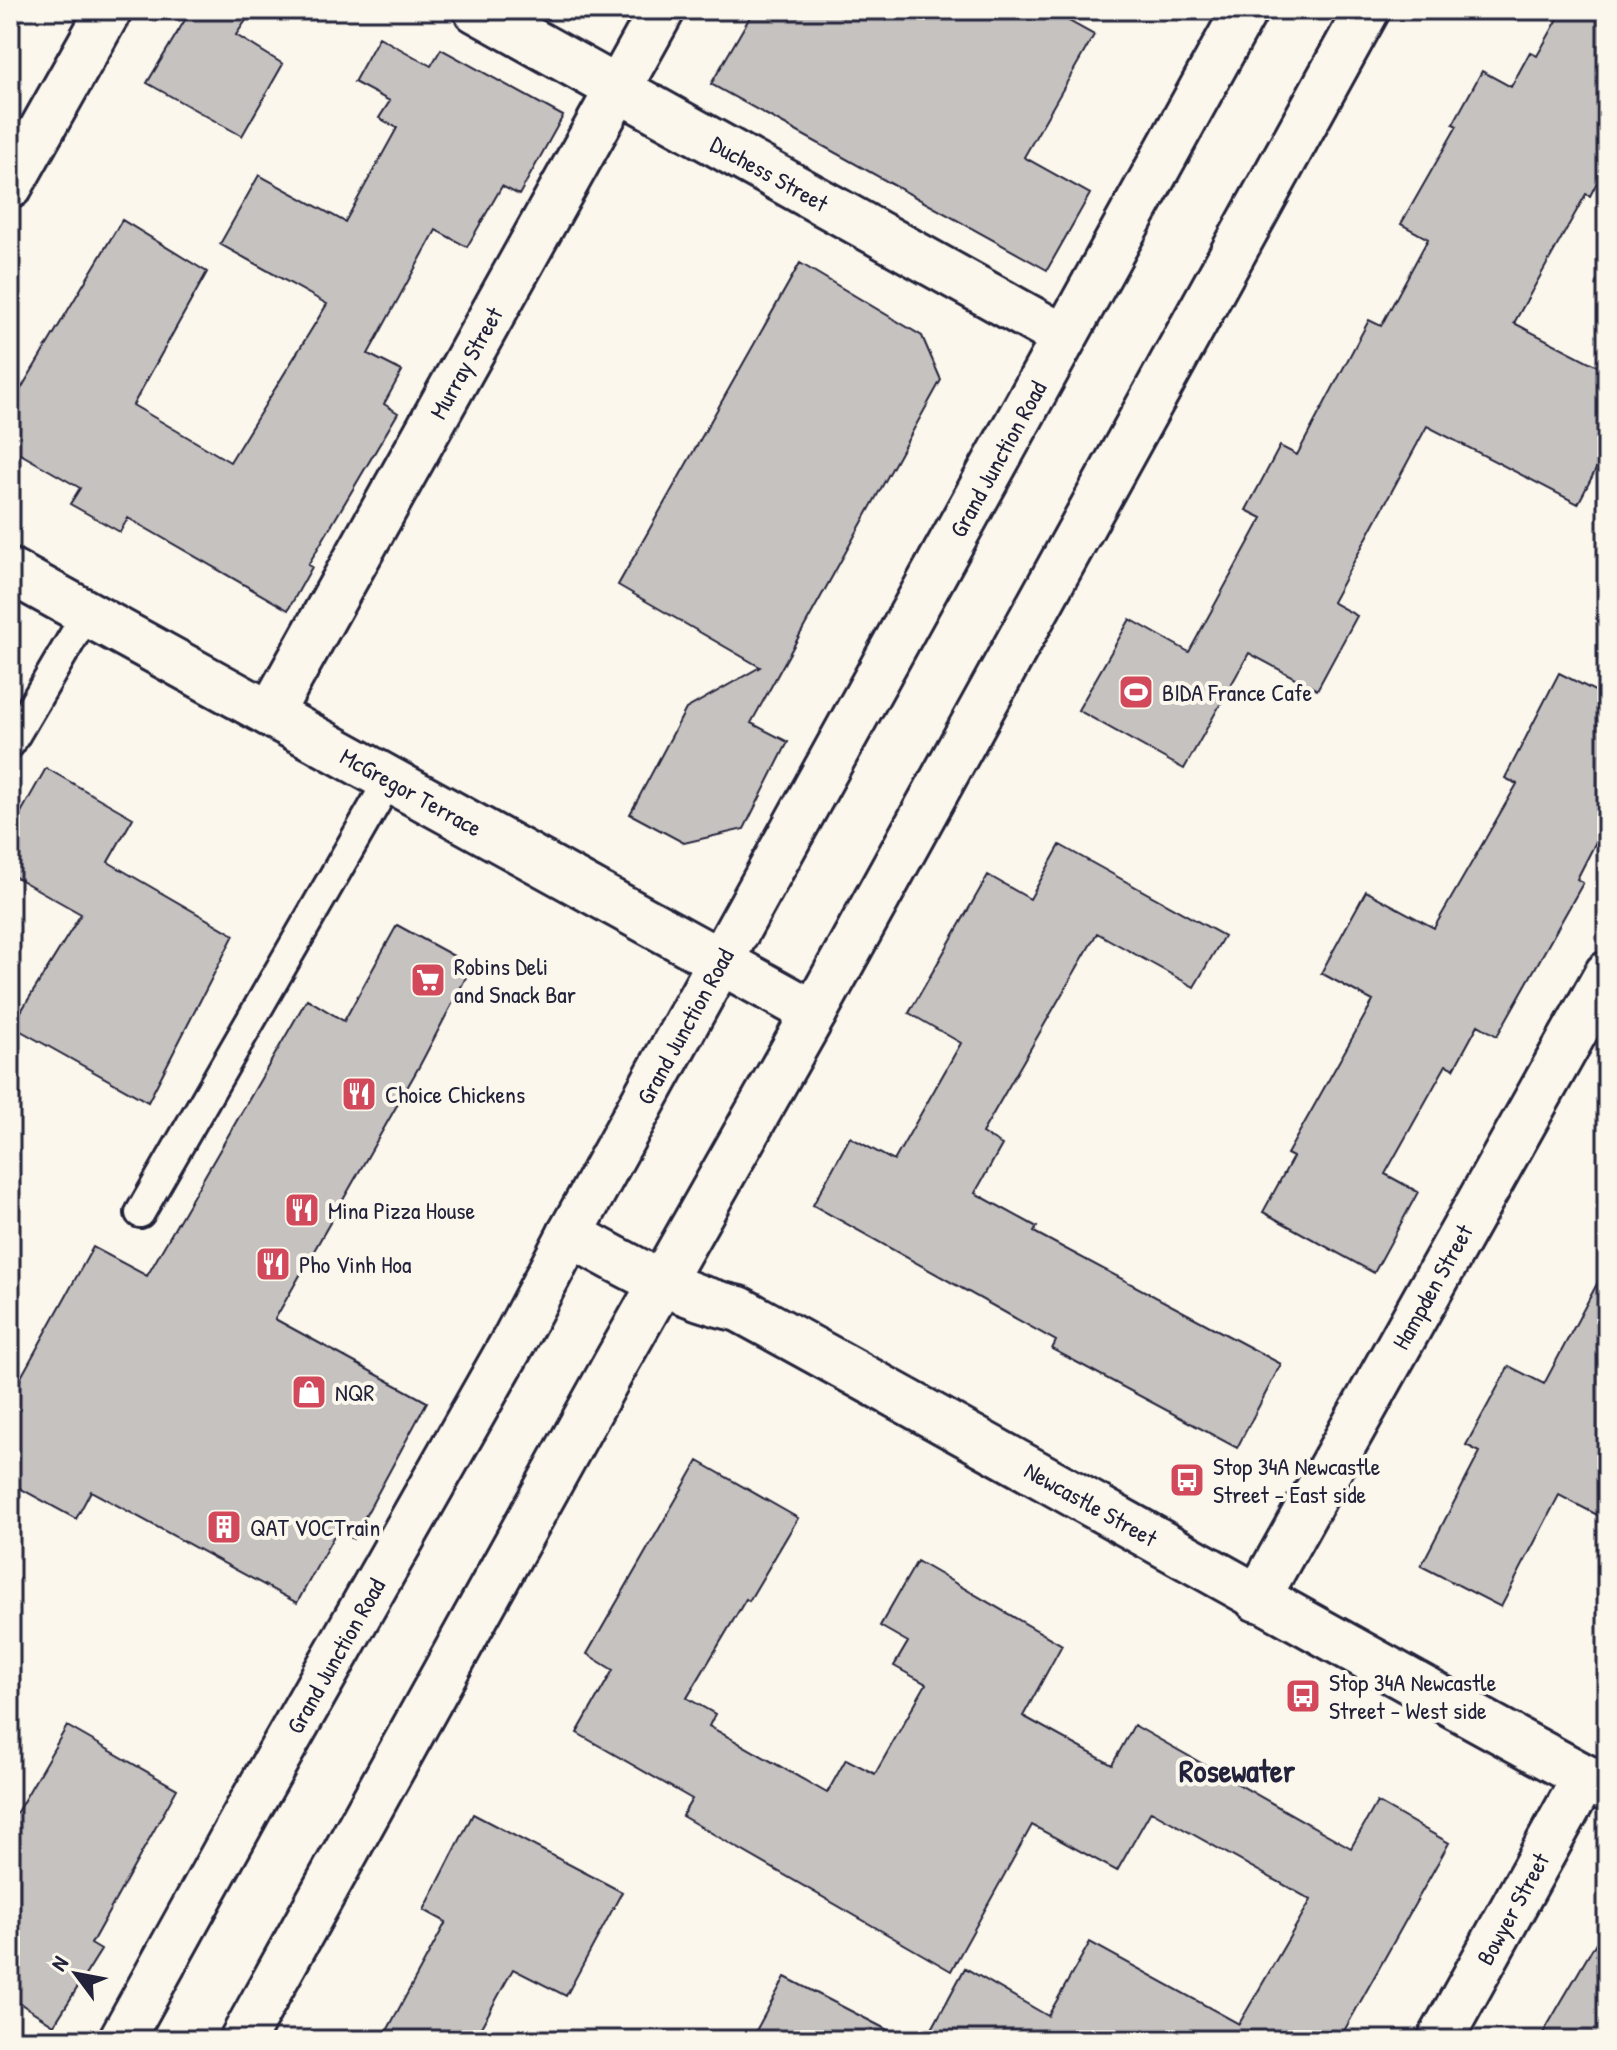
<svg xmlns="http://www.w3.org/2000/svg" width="1617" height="2050" viewBox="0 0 1617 2050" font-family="'Patrick Hand',sans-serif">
  <rect width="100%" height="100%" fill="#fbf7ec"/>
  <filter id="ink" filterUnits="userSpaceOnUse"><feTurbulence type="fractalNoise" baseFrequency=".0125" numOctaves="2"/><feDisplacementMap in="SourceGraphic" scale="16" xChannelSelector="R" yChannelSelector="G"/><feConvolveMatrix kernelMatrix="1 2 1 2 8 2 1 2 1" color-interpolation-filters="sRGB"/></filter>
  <g filter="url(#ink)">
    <!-- building -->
    <path fill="#c6c2c0" stroke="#22223b" stroke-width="2" d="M 191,10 L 253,10 L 236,35 L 283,64 L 242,136 L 147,83 Z
      M 754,10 L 1049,10 L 1094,35 L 1024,157 L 1090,194 L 1047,270 L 711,84 Z
      M 1563,10 L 1607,10 L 1607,163 L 1590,196 L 1586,194 L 1514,323 L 1607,371 L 1607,448 L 1578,504 L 1427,426 L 1332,602 L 1357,616 L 1317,690 L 1249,653 L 1184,769 L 1078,710 L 1130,619 L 1189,652 L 1262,518 L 1246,510 L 1280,446 L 1297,455 L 1369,320 L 1381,326 L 1428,239 L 1401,224 L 1457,126 L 1453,124 L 1482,71 L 1511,87 L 1530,52 L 1537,56 Z
      M 379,37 L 431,66 L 441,49 L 563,116 L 519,195 L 502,186 L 467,247 L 436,230 L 368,354 L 402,371 L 384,404 L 398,413 L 308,565 L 312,567 L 288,610 L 128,518 L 120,532 L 70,504 L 80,488 L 10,448 L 10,407 L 122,220 L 207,272 L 133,405 L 230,462 L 327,304 L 220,244 L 259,175 L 345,222 L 397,128 L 379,118 L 390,101 L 354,82 Z
      M 800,263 L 922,336 L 941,380 L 751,723 L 788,742 L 744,829 L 684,843 L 630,814 L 686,709 L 760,667 L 618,585 Z
      M 1559,673 L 1607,697 L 1607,820 L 1577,879 L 1583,883 L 1497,1036 L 1478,1025 L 1454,1069 L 1446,1065 L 1385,1174 L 1418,1192 L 1374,1273 L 1263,1212 L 1293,1157 L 1287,1154 L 1373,1001 L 1321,973 L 1366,891 L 1434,928 L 1517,784 L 1505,778 Z
      M 46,768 L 133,818 L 108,862 L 234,935 L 148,1102 L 12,1026 L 81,914 L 10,874 L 10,832 Z
      M 1060,845 L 1224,936 L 1194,987 L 1097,933 L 982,1133 L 1002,1145 L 975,1193 L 1037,1227 L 1034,1232 L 1281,1364 L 1237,1448 L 1052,1349 L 1056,1341 L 813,1205 L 850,1137 L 894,1161 L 961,1043 L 909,1013 L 988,875 L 1030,899 Z
      M 397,925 L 472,966 L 420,1065 L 275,1319 L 427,1402 L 353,1539 L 337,1530 L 297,1603 L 91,1491 L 76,1519 L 10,1483 L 10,1397 L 93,1247 L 147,1276 L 307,999 L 344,1021 Z
      M 1607,1265 L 1607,1520 L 1559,1495 L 1501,1607 L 1421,1566 L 1480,1452 L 1466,1445 L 1509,1366 L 1544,1384 Z
      M 698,1461 L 798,1518 L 749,1601 L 746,1599 L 687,1698 L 715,1714 L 709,1726 L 827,1793 L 846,1759 L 875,1774 L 926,1684 L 894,1666 L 908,1642 L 880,1626 L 917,1561 L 1062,1645 L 1023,1716 L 1112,1765 L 1134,1725 L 1351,1848 L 1377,1802 L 1449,1843 L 1339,2040 L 926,2040 L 965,1968 L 1048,2016 L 1090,1942 L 1239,2024 L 1311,1900 L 1151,1811 L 1117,1871 L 1032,1825 L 951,1971 L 682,1816 L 692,1799 L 577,1733 L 613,1670 L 587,1654 Z
      M 67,1726 L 177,1789 L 91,1944 L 101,1950 L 54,2025 L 10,1997 L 10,1824 Z
      M 473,1814 L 622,1892 L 566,1996 L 513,1969 L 474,2040 L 382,2040 L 446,1922 L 424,1910 Z
      M 1607,1924 L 1607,2040 L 1539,2040 L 1561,2002 Z
      M 785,1977 L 907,2040 L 751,2040 Z"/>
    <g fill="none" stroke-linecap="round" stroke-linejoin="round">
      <defs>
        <path id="lane" d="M 10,744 L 87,613
          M 140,1213 L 389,780"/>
        <g id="street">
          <path id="s1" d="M 476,10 L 1064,337"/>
          <path d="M 10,186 L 109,10"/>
          <path id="s2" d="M 10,571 L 814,1013"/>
          <path id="s3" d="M 270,714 L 662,10"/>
          <path id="s4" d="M 1257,1599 L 1607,974"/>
          <path id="s5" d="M 1440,2040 L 1585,1777"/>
        </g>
        <g id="secondary">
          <path id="s6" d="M 570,1234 C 624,1264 678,1296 739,1309 C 1029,1467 1316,1632 1607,1789"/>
        </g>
        <g id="highway">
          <path id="s7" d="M 121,2040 L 253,1801 L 516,1337 L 570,1234 L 1245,10"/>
          <path d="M 242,2040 L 616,1363 L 814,1013 L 1367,10"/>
        </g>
      </defs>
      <!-- lane casing -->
      <use href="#lane" stroke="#22223b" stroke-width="34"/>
      <!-- street casing -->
      <use href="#street" stroke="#22223b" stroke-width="50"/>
      <!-- secondary casing -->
      <use href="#secondary" stroke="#22223b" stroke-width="50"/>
      <!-- highway casing -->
      <use href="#highway" stroke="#22223b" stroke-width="50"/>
      <!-- lane -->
      <use href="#lane" stroke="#fbf7ec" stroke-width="28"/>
      <!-- street -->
      <use href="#street" stroke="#fbf7ec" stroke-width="44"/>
      <!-- secondary -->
      <use href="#secondary" stroke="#fbf7ec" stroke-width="44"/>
      <!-- highway -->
      <use href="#highway" stroke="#fbf7ec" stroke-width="44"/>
    </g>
  </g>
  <!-- icons -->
  <defs>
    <symbol id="stadium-square" viewBox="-11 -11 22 22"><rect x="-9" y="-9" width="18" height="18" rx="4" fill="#d1495b" stroke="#fbf7ec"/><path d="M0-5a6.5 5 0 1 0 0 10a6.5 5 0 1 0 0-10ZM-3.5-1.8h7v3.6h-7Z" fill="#fff"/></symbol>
    <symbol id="supermarket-square" viewBox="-11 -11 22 22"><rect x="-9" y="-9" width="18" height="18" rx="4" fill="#d1495b" stroke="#fbf7ec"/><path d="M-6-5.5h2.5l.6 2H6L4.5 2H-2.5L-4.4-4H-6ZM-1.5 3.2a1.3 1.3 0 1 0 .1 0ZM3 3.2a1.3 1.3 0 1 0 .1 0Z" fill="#fff"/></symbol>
    <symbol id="restaurant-square" viewBox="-11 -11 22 22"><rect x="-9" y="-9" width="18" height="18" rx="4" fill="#d1495b" stroke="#fbf7ec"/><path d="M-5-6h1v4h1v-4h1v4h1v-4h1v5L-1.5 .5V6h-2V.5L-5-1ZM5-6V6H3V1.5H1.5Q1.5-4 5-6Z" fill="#fff"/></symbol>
    <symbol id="shop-square" viewBox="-11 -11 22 22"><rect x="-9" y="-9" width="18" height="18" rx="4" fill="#d1495b" stroke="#fbf7ec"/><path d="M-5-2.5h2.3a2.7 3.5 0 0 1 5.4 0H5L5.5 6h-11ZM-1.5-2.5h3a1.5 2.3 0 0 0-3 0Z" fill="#fff"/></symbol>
    <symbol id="bus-square" viewBox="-11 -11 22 22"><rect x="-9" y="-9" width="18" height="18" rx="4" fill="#d1495b" stroke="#fbf7ec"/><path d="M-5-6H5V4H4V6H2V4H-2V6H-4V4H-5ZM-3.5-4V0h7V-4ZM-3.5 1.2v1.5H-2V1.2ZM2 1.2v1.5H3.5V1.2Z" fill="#fff"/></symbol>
    <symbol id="building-square" viewBox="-11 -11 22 22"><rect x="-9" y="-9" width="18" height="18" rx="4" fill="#d1495b" stroke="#fbf7ec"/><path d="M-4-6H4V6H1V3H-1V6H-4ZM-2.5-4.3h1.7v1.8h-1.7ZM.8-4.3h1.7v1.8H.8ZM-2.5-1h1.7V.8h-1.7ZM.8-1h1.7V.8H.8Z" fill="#fff"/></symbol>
  </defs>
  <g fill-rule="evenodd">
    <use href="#stadium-square" x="1116" y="672" width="40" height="40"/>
    <use href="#supermarket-square" x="408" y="960" width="40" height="40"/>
    <use href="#restaurant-square" x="339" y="1074" width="40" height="40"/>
    <use href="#restaurant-square" x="282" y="1190" width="40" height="40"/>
    <use href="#restaurant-square" x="253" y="1244" width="40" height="40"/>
    <use href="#shop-square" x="289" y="1372" width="40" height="40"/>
    <use href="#bus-square" x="1167" y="1460" width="40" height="40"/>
    <use href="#building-square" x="204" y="1507" width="40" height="40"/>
    <use href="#bus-square" x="1283" y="1676" width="40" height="40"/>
  </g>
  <g text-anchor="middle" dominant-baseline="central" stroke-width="8" stroke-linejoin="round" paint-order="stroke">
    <!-- street labels -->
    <g font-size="24" fill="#22223b" stroke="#fbf7ec">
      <text stroke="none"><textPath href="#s1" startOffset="336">Duchess Street</textPath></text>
      <text stroke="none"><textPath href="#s3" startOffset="402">Murray Street</textPath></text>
      <text stroke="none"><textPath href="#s7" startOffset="1808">Grand Junction Road</textPath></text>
      <text stroke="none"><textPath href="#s2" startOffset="458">McGregor Terrace</textPath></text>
      <text stroke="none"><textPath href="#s7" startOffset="1160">Grand Junction Road</textPath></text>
      <text stroke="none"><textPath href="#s4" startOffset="358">Hampden Street</textPath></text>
      <text stroke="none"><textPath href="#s6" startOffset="588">Newcastle Street</textPath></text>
      <text stroke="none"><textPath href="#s7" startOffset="440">Grand Junction Road</textPath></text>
      <text stroke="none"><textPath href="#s5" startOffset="150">Bowyer Street</textPath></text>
    </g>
    <!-- poi labels -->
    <g font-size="24" fill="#22223b" stroke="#fbf7ec" text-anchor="start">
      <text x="1162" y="692">BIDA France Cafe</text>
      <text x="454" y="966">Robins Deli<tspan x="454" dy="28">and Snack Bar</tspan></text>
      <text x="385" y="1094">Choice Chickens</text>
      <text x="328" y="1210">Mina Pizza House</text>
      <text x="299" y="1264">Pho Vinh Hoa</text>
      <text x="335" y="1392">NQR</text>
      <text x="1213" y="1466">Stop 34A Newcastle<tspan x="1213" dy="28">Street - East side</tspan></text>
      <text x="250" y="1527">QAT VOCTrain</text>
      <text x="1329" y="1682">Stop 34A Newcastle<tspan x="1329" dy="28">Street - West side</tspan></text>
    </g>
    <!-- district labels -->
    <g font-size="32" font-weight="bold" fill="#22223b" stroke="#fbf7ec">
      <text x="1237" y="1770">Rosewater</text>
    </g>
  </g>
  <!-- margin -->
  <rect width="1617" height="2050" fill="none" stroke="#fbf7ec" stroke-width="40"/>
  <rect x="20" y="20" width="1577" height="2010" fill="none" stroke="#22223b" stroke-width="3" filter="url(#ink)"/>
  <!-- north arrow -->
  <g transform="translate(76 1974) rotate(302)" stroke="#fbf7ec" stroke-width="6" paint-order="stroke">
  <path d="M0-6L14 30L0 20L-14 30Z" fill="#22223b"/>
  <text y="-12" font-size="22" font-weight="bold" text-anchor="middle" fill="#22223b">N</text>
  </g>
</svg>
